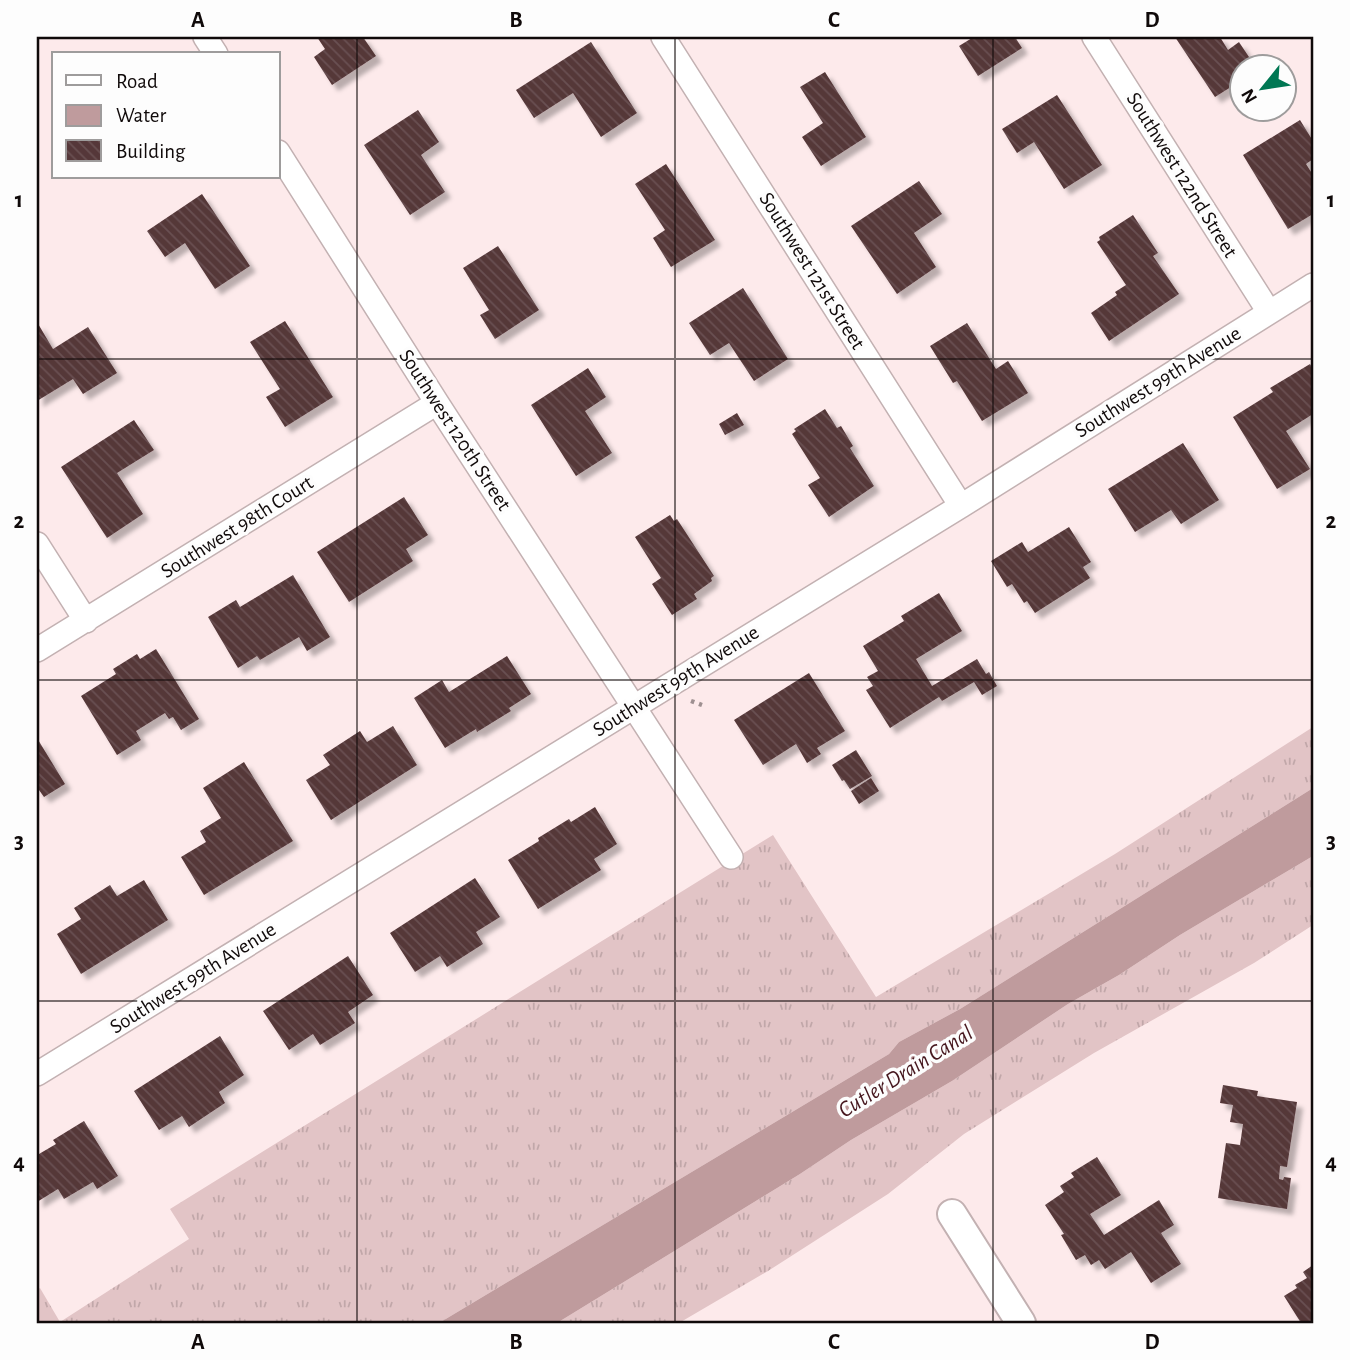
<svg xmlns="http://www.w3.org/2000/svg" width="1350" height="1360" viewBox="0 0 1350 1360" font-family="'Alegreya Sans',sans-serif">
  <defs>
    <pattern id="grass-tufts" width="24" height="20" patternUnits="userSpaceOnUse" patternTransform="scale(1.75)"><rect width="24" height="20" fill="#e2c4c6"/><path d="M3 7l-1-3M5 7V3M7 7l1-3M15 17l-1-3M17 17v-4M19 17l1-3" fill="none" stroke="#c1a7a9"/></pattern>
    <pattern id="building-back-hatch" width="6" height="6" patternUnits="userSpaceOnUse" patternTransform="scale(1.75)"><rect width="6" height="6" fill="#553739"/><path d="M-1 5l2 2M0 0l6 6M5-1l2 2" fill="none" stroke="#695052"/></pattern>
    <filter id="shadow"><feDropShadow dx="6" dy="6" stdDeviation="2" flood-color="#0004"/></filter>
  </defs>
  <rect width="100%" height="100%" fill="#fdeaeb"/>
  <!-- grass -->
  <path fill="url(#grass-tufts)" d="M 1313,727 L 1313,788 L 960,1009 L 899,1042 L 889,1054 L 439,1323 L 37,1323 L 37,1290 L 40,1288 L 60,1322 L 189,1239 L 170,1209 L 773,835 L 876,997 L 1115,854 Z
    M 1313,856 L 1313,925 L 1254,963 L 1094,1053 L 964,1134 L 888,1194 L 768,1271 L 679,1323 L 557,1323 L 800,1174 L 851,1140 L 952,1081 L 1068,1004 L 1119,975 L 1180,935 Z"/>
  <!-- water -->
  <path fill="#bf9b9d" d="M 1313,788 L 1313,856 L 1180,935 L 1119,975 L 1068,1004 L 952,1081 L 851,1140 L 800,1174 L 557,1323 L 439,1323 L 889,1054 L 899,1042 L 960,1009 Z"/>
  <!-- building -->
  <path fill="url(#building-back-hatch)" filter="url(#shadow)" d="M 317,37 L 363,37 L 376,56 L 332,85 L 314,57 L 325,49 Z
    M 971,37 L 1015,37 L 1022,48 L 978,76 L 959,46 L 972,38 Z
    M 1175,37 L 1220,37 L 1228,50 L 1239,42 L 1255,66 L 1242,66 L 1242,80 L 1215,97 Z
    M 591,42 L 637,113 L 601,137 L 573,93 L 534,118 L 516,90 Z
    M 825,72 L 866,137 L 821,166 L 802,137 L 823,123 L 800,87 Z
    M 1057,95 L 1102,165 L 1064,189 L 1034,142 L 1017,153 L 1002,129 Z
    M 418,110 L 439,142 L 421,155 L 445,192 L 410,215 L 364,145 Z
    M 1300,120 L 1313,141 L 1313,159 L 1306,164 L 1313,175 L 1313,214 L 1288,229 L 1243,155 Z
    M 666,164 L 715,240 L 671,267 L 653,238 L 665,230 L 635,184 Z
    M 919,181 L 942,214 L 914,233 L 936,267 L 897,294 L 851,226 Z
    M 202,194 L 250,266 L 215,289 L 185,243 L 165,257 L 147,231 Z
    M 1133,215 L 1158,253 L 1153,256 L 1179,294 L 1109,341 L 1091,313 L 1117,295 L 1115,292 L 1126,285 L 1097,242 L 1100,240 L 1099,237 Z
    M 498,246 L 539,310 L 495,339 L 480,315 L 489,310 L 463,268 Z
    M 743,288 L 788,359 L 754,381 L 729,343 L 710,355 L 689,323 Z
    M 285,321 L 333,397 L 285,427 L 266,397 L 280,389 L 250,342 Z
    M 37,322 L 53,349 L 88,327 L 117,373 L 83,394 L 73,379 L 37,401 Z
    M 967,323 L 996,369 L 1008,361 L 1028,393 L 982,421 L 957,381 L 953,383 L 930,346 Z
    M 1310,364 L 1313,369 L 1313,414 L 1286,431 L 1310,469 L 1277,489 L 1233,417 L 1273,392 L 1270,388 Z
    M 588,368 L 606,397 L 585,411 L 612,453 L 576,476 L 531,405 Z
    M 825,409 L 837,428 L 841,426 L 853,446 L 850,448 L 874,486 L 829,517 L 808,485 L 820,478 L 792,434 L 796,431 L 794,429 Z
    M 737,413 L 744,425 L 725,435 L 719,424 Z
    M 134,420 L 154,450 L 117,473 L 143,514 L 107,538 L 61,467 Z
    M 1183,443 L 1219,500 L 1181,524 L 1171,510 L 1135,532 L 1108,489 Z
    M 404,497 L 428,535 L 406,549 L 413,561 L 349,602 L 317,552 Z
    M 670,515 L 674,521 L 677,519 L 714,576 L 711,578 L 712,581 L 694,594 L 697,599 L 672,615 L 652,584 L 661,578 L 635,537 Z
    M 1069,527 L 1091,562 L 1083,567 L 1090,578 L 1035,613 L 1027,601 L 1024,603 L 1012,584 L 1007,587 L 991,561 L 1022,542 L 1028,552 Z
    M 293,575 L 330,637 L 307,651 L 299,637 L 260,660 L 257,656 L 238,668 L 208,617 L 236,600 L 240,607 Z
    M 939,593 L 962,631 L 916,659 L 932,686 L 977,659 L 986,674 L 989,672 L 997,686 L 982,695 L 974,682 L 942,701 L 939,697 L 890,728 L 866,690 L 873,686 L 867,677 L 878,671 L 863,646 L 904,621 L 901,616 Z
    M 156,649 L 199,719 L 181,730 L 173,717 L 169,719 L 165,713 L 136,731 L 141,740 L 117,755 L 81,696 L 116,674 L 113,669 L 137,654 L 140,659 Z
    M 507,656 L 531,694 L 509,708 L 511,711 L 477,732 L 476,729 L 445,748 L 414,698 L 442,680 L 449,692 Z
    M 809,673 L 845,731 L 817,748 L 821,754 L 807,763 L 796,744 L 763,765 L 734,720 Z
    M 393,726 L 417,765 L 331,820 L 306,780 L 330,765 L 323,755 L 360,731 L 367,742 Z
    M 37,738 L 65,784 L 44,797 L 39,790 L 37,791 Z
    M 856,750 L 872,776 L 850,789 L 844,780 L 842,781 L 832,765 Z
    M 244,762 L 293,841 L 204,895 L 181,857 L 206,842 L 200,831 L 221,818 L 203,788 Z
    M 871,778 L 879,791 L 859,804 L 851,791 Z
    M 595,807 L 617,844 L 594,859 L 601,870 L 538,909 L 508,860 L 539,841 L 538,838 L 569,819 L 571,822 Z
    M 475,878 L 500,917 L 476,932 L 483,944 L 447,967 L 440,956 L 415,972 L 390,933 Z
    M 144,880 L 168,920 L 81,974 L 57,934 L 81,919 L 74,908 L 110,885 L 117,896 Z
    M 348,956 L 373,995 L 348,1012 L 355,1023 L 338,1034 L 320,1045 L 313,1034 L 289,1050 L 263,1011 Z
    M 220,1036 L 244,1075 L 219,1092 L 225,1103 L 189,1127 L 182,1116 L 159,1130 L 134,1091 Z
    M 1223,1085 L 1258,1091 L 1257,1096 L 1297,1102 L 1287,1167 L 1280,1166 L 1279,1179 L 1283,1180 L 1284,1177 L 1291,1178 L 1287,1209 L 1218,1198 L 1226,1143 L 1240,1145 L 1243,1124 L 1230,1122 L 1233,1105 L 1220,1103 Z
    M 84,1121 L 118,1176 L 97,1189 L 93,1182 L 64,1199 L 58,1189 L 37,1202 L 37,1151 L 39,1154 L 56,1144 L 53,1140 Z
    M 1097,1157 L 1121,1195 L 1090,1214 L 1104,1235 L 1159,1200 L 1174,1225 L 1161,1233 L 1181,1264 L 1151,1283 L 1131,1252 L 1105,1269 L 1099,1260 L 1091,1265 L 1085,1255 L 1076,1260 L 1061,1235 L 1064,1234 L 1045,1205 L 1064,1192 L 1060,1186 L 1074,1177 L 1071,1173 Z
    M 1313,1265 L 1313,1323 L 1301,1323 L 1284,1296 L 1297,1288 L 1295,1285 L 1307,1278 L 1303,1272 Z"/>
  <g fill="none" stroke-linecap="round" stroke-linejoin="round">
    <defs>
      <path id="minor" d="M 205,37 L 216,54
        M 663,37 L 961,506
        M 1094,37 L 1269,312
        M 278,152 L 437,403 L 731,857
        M 37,544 L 86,621
        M 37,650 L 437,403
        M 37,1074 L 961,506 L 1313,285"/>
      <path id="tertiary" d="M 952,1214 L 1021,1323"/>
    </defs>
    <!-- minor casing -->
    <use href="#minor" stroke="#c3b1b2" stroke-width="26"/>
    <!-- tertiary casing -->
    <use href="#tertiary" stroke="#c3b1b2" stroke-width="32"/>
    <!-- path -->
    <path stroke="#9e9091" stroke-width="4.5" stroke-dasharray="3.5 5" stroke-linecap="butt" d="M 691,701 L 702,705"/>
    <!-- minor -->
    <use href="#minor" stroke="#fff" stroke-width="23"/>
    <!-- tertiary -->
    <use href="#tertiary" stroke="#fff" stroke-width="28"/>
  </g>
  <!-- grid -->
  <path fill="none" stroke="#100a0a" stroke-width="2" stroke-opacity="0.55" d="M 357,37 L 357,1323M 675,37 L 675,1323M 993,37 L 993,1323M 37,359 L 1313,359M 37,680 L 1313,680M 37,1001 L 1313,1001"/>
  <g text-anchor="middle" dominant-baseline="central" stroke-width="7" stroke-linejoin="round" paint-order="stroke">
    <!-- street labels -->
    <g font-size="21" fill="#100a0a" stroke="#fdfdfd">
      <text transform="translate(1182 175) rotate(58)">Southwest 122nd Street</text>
      <text transform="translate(812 271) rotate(58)">Southwest 121st Street</text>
      <text transform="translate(1158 382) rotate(-32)">Southwest 99th Avenue</text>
      <text transform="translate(455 430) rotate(57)">Southwest 120th Street</text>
      <text transform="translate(237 527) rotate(-32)">Southwest 98th Court</text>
      <text transform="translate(676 681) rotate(-32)">Southwest 99th Avenue</text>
      <text transform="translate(193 978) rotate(-32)">Southwest 99th Avenue</text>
    </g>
    <!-- water labels -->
    <g font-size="23" font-style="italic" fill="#46171e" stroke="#fdfdfd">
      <text transform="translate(906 1072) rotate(-32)">Cutler Drain Canal</text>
    </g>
  </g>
  <!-- border -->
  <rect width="1350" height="1360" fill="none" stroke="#fdfdfd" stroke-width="77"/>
  <!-- legend -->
  <rect x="52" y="52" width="228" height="126" fill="#fdfdfd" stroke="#9e9c9c" stroke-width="2"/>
  <rect x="66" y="75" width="35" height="10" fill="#ffffff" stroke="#9e9c9c" stroke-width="2"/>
  <text x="116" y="88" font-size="21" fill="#100a0a">Road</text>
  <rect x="66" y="105" width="35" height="21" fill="#bf9b9d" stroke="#9e9c9c" stroke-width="2"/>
  <text x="116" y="122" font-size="21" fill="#100a0a">Water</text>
  <rect x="66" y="140" width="35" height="21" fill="url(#building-back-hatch)" stroke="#9e9c9c" stroke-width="2"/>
  <text x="116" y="158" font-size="21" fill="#100a0a">Building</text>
  <!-- north arrow -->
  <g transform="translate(1263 88) rotate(240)"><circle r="33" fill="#fdfdfd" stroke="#9e9c9c" stroke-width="2"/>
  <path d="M0-5L12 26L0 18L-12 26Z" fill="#007753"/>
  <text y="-10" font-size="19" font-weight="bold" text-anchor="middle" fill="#100a0a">N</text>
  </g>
  <rect x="38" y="38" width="1274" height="1284" fill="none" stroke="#100a0a" stroke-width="2.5"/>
  <g font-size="23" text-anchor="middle" font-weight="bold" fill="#100a0a">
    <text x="198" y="27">A</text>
    <text x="516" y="27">B</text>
    <text x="834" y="27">C</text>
    <text x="1152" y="27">D</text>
    <text x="19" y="207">1</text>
    <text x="1331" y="207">1</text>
    <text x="19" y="528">2</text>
    <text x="1331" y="528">2</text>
    <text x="19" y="848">3</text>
    <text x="1331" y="848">3</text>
    <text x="19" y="1169">4</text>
    <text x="1331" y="1169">4</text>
    <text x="198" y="1349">A</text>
    <text x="516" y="1349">B</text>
    <text x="834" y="1349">C</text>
    <text x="1152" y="1349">D</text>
  </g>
</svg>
